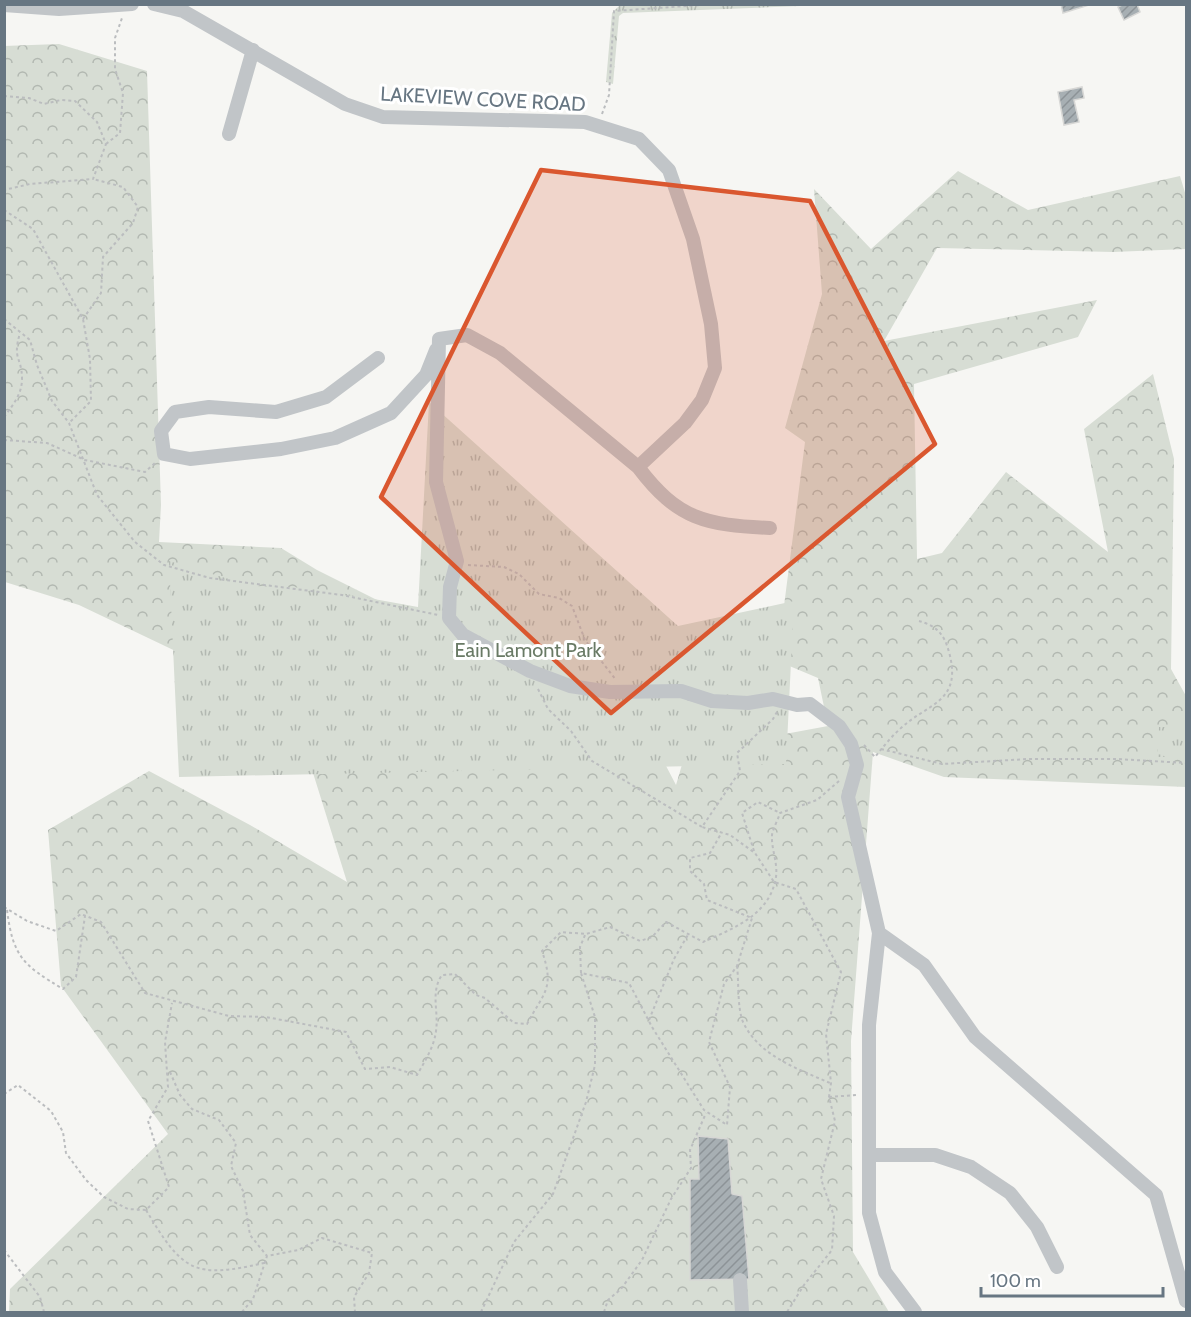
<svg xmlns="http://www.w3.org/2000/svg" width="1191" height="1317" viewBox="0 0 1191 1317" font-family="Cabin,sans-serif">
  <defs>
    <pattern id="forest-crowns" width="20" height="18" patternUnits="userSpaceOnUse" patternTransform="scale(1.5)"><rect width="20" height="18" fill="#d7ddd4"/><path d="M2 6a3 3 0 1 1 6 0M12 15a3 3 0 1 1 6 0" fill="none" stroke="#b2b8b1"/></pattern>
    <pattern id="park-tufts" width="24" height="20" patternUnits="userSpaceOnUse" patternTransform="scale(1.5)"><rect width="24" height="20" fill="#d7ddd4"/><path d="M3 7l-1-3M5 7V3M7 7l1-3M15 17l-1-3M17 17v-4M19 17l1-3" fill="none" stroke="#b2b8b1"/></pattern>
    <pattern id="building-hatch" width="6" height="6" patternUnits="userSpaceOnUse" patternTransform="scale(1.5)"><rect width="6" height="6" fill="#a7afb3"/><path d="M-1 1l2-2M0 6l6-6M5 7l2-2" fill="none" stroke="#8c9397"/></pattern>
  </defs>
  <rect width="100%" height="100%" fill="#f6f6f3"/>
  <!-- forest -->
  <path fill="url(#forest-crowns)" d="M 59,44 L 147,71 L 161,505 L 159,542 L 281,548 L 317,570 L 407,615 L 642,720 L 676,785 L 696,717 L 753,740 L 828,726 L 818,678 L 711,633 L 784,606 L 805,442 L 785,428 L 822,294 L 814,189 L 871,249 L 958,171 L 1028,210 L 1180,176 L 1186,196 L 1186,249 L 1113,252 L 937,248 L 884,341 L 1097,300 L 1078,337 L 914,384 L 917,559 L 942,553 L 1006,472 L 1108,552 L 1084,429 L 1153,374 L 1174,459 L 1171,669 L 1186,696 L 1186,787 L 944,777 L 873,752 L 851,1041 L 853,1252 L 889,1312 L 9,1312 L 10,1289 L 168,1134 L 61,986 L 48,830 L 149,771 L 250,825 L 347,882 L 304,744 L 230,677 L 79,605 L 5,582 L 4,46 Z"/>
  <!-- park -->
  <path fill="url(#park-tufts)" d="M 620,5 L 625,4 L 825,5 L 623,13 L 619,16 L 613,84 L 606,82 L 612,13 Z
    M 429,402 L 678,626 L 794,601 L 786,764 L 179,777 L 169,561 L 252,586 L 313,588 L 418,607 Z
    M 1159,727 L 1186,727 L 1186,756 L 1157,757 Z"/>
  <!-- building -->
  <path fill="url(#building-hatch)" stroke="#d7d7d5" stroke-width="1.5" d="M 1061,4 L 1089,4 L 1089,5 L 1063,13 Z
    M 1124,4 L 1137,4 L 1140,12 L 1124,20 L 1118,7 Z
    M 1082,87 L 1084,98 L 1074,100 L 1079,122 L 1064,125 L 1058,92 Z
    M 698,1136 L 728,1139 L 732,1194 L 742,1196 L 749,1279 L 690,1280 L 690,1179 L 699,1179 Z"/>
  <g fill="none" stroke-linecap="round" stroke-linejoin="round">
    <!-- path -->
    <path stroke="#bbbdbf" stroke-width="2" stroke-dasharray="3 3" stroke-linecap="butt" d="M 4,96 L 29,98 L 44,104 L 61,100 L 75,101 L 97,122 L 106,144 L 93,179 L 30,184 L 4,190
      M 602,114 L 609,95 L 614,11 L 715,4
      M 106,144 L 120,133 L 123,93 L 115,69 L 115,38 L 122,18
      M 4,210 L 33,229 L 83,319 L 90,359 L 91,401 L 69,423
      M 4,319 L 30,340 L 37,365 L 52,401 L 69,423 L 97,495 L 135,542 L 164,565 L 210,578 L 342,595 L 438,615
      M 83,319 L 101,293 L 103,257 L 133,223 L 138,207 L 123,187 L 93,179
      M 4,417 C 13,405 22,394 22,379 C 22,357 12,360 20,333
      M 4,440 L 47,443 L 85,460 L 145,472 L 155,463
      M 468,565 L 504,567 L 519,574 L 539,594 L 559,598 L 572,606 L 585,640 L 616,680
      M 538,689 L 548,709 L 571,731 L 592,761 L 702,827
      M 777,712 L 773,719 L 737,753 L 740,771 L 702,827 L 730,835 L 755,853 L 774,882 L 796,889 L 841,972 L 826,1034 L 831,1083 L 829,1097 L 835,1121 L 821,1179 L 834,1216 L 832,1250 L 804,1285 L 787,1312
      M 864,745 L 875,757 C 883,747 891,737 900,729 C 927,703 963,703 949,652 C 944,634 937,626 919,621
      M 881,749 L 942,764 L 1028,759 L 1117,759 L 1186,763
      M 754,851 L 742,813 L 758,802 L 780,813
      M 4,907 L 27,921 L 56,931 L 81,914 L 101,922 L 145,993 L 229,1016 L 266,1017 L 346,1032 L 365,1069 L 390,1067 L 417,1075 C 425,1061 434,1047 436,1031 C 439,1012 430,992 442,975 L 455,974 L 476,995 L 485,998 L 514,1023 L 527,1024 C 544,992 555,989 542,951 L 561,932 L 586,934 L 610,927 L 640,941 L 652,937 L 666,922 L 703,942 C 734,928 770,915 776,877 C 778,863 771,848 772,835 C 773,828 778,820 780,813 L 817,800 L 839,781
      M 7,910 C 13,957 23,965 63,989 L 76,977 L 85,916
      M 737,966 C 739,982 737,1007 743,1022 C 759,1056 798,1069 830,1083
      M 581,973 L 580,947 L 585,935
      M 649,1020 L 674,959 L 689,933
      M 170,1072 L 180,1095 L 192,1109 L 219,1120 L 236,1143 L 231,1166 L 243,1191 L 250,1235 L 267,1256
      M 4,1094 L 18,1085 L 51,1111 L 63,1132 L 66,1153 L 86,1180 L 104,1197 L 128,1209 L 146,1210 L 169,1187 L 148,1121 L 168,1087 L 165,1042 L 172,1003
      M 829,1097 L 856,1095
      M 146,1210 C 183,1272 194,1279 264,1263
      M 4,1250 L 40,1297 L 44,1312
      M 242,1312 L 253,1299 L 267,1256 L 298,1250 L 322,1238 L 372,1253 L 369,1273 L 354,1297 L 355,1312
      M 481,1312 L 514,1242 L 553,1194 L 586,1102 L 595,1065 L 595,1017 L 581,973 L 629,983 L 652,1027 L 704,1110 L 727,1125 L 730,1087 L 709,1042 L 724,984 L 737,966 L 752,918 L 707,900 L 704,884 L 690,871 L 690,858 L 710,853 L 722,832
      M 604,1312 L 608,1300 L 621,1289 L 642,1260 L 671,1199 L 691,1168 L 690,1150 L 706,1113"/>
    <!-- minor -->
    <path stroke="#c1c5c8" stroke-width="14" d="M 154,4 L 183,11 L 345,104 L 383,117 L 585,122 L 639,139 L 669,170 L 693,239 L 711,324 L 715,368 L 702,400 L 685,423 L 638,467 L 500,353 L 467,335 L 439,339
      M 4,5 L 59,9 L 132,4
      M 229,134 L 253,50
      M 439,339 L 436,482 L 457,561 L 450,587 L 449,618 L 463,635 L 530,671 L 570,686 L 610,692 L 681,691 L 712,701 L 748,703 L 773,699 L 797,705 L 810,704 L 839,726 L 851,744 L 857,765 L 848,797 L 879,933
      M 378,358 L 326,397 L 276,412 L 209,407 L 175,412 L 161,431 L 164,454 L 190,459 L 281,449 L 335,438 L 391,413 L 426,375 L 436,350
      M 638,467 C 678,520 706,525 770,528
      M 869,1155 L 935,1155 L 971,1167 L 1010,1193 L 1037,1227 L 1057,1267
      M 740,1280 L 742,1312
      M 915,1312 L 885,1272 L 869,1213 L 869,1025 L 879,933 L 924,965 L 975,1037 L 1156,1195 L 1186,1301"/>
  </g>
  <!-- marked area -->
  <path fill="#da572f" fill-opacity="0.2" stroke="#da572f" stroke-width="4.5" stroke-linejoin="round" d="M 541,170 L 810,201 L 935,444 L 611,713 L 381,497 Z"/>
  <g text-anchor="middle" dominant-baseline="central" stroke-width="6" stroke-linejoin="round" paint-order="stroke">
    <!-- street labels -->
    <g font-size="20" fill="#677682" stroke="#fff">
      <text transform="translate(483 99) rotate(3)">LAKEVIEW COVE ROAD</text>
    </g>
    <!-- park labels -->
    <g font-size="20" fill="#697a65" stroke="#fff">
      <text x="528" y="650">Eain Lamont Park</text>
    </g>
  </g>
  <!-- border -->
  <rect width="1191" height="1317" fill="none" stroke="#677682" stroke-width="12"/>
  <!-- scale -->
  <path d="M981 1287v9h182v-9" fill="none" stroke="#677682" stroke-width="3"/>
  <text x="990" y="1287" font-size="18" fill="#677682" stroke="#ffffff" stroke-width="4.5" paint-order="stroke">100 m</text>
</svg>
